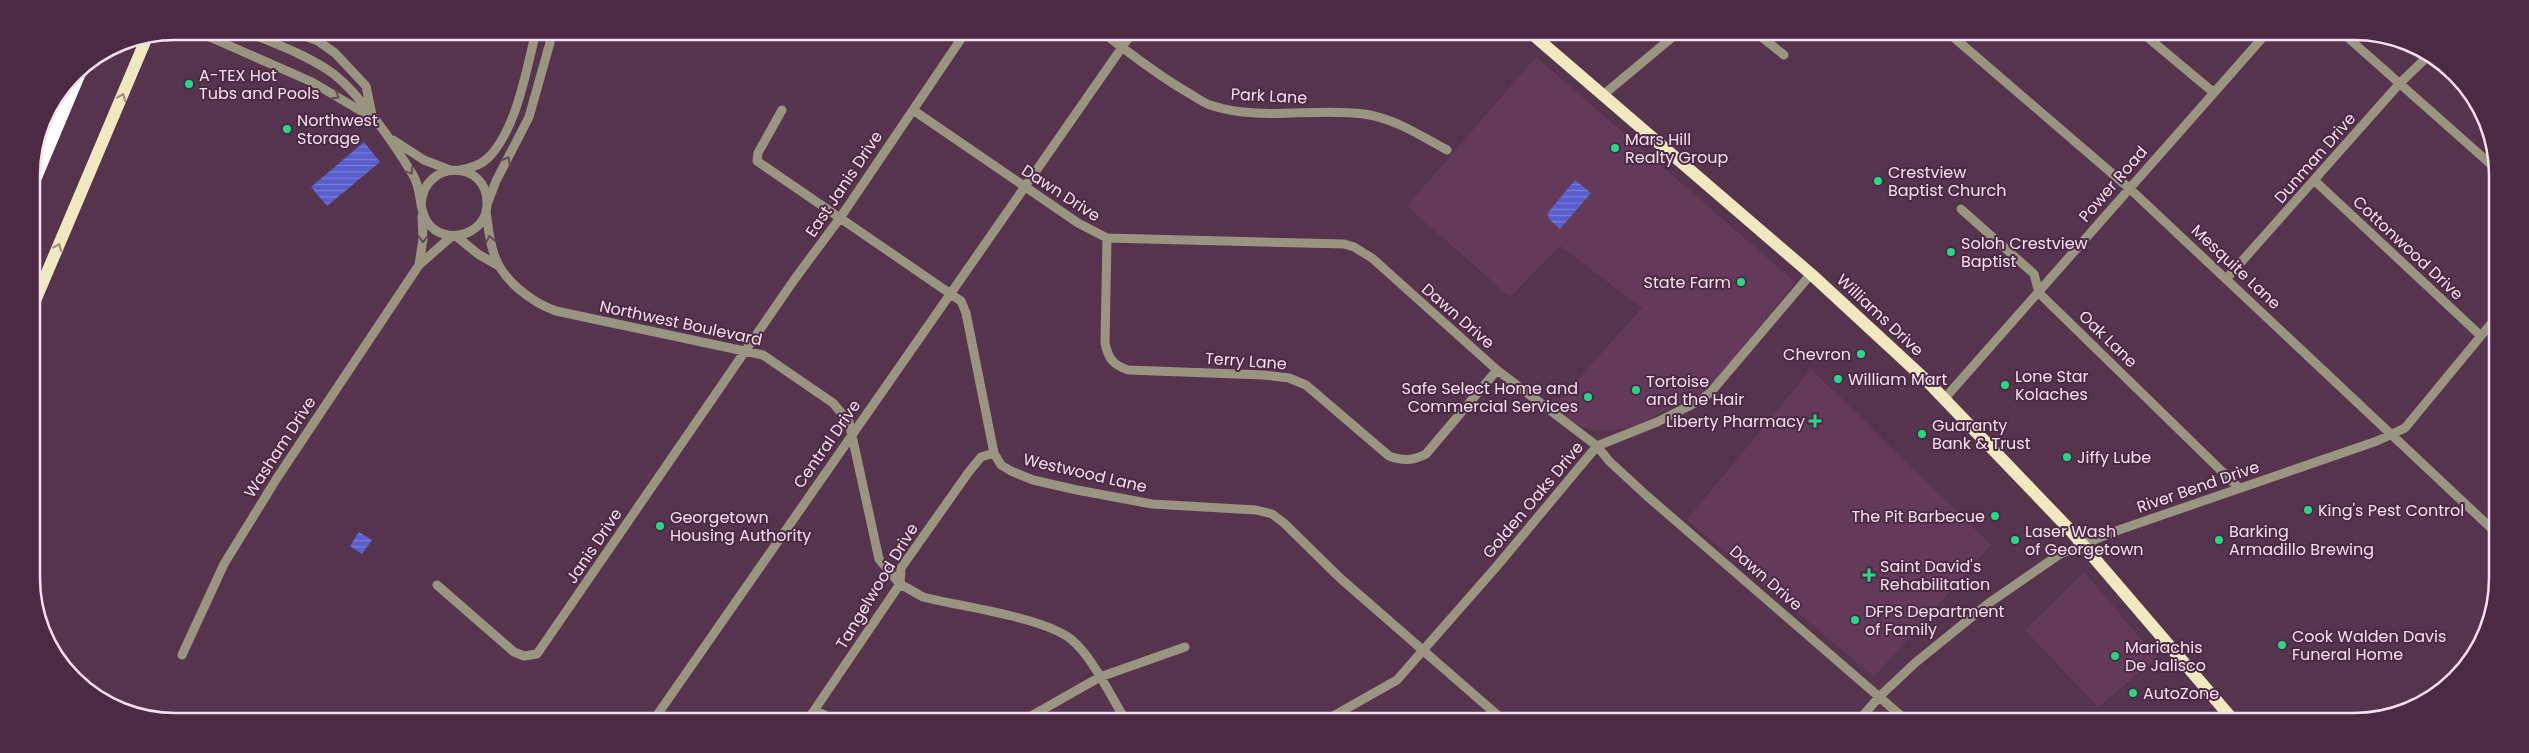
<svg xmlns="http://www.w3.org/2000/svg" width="2529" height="753" viewBox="0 0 2529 753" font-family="Poppins,sans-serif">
  <defs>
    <pattern id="water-rules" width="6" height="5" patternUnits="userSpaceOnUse" patternTransform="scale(1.25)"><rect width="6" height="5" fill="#585fcd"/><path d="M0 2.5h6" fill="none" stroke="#797dd6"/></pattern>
  </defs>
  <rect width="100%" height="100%" fill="#57344e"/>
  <!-- built -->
  <path fill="#643a5a" d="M 1536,57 L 1795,282 L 1713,384 L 1702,392 L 1638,424 L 1618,430 L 1591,430 L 1572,422 L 1553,407 L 1642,308 L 1560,246 L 1510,297 L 1407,206 Z
    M 1811,369 L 1991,545 L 1874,677 L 1687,520 Z
    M 2084,572 L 2157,658 L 2098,707 L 2025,630 Z"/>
  <!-- water -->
  <path fill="url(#water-rules)" d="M 364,142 L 380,162 L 327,206 L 311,187 Z
    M 1575,180 L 1591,193 L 1560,229 L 1548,218 L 1549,216 L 1547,214 Z
    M 359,532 L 372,540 L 362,554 L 350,546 Z"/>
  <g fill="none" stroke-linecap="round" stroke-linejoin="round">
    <!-- minor -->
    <path stroke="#9a9581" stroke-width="9" d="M 196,31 L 312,82 L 366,114
      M 245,31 C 273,43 302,53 328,70 C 357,89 395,145 413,175 C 424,192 416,217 435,230 C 456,244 488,230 487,203 C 487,159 423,159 421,205
      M 294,32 L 318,41 L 335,53 L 366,86 L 372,115
      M 1103,33 C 1130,53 1157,75 1187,92 C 1194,96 1202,102 1210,105 C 1260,122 1313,107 1364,114 C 1394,118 1421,136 1447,150
      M 1759,35 L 1784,55
      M 1951,35 L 2129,188 L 2493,530
      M 2146,36 L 2213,92
      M 2346,36 L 2495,168
      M 1603,95 L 1675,35
      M 782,110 L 758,153 L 757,161 L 961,301 L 966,313 L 994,453 L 1001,465 L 1011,471 L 1033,480 L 1077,490 L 1152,504 L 1256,510 L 1272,514 L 1284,523 L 1340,578 L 1503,720
      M 913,110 L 1078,223 L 1107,238 L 1344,244 L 1354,247 L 1372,258 L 1497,370 L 1597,446 L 1609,461 L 1647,496 L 1907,721
      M 393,140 L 424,160 L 450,170
      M 460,170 C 471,168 481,165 488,158 C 517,129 526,70 536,32
      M 2315,181 L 2481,336
      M 488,202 L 496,181 L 529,117 L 553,32
      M 1961,209 L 2034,274 L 2039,293 L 2239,488
      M 486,211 C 488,225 489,240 494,254 C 502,280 531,302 556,311 L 763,355 L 833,403 L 849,422 L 879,559 L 900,584 L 923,597 C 962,607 1044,617 1072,640 C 1093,658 1110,695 1125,719
      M 456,236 L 478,254 L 499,266
      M 1107,238 L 1105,343 C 1108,358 1113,365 1128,370 L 1264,375 L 1289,378 L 1306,385 L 1389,456 C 1403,461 1413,461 1426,454 L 1497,370
      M 419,265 L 423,239 L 422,216
      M 2227,278 L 2400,83 L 2426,58
      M 1945,398 L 2264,36
      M 437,585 L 514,652 L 524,656 L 537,654 L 794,280 L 840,218 L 965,33
      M 182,655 L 224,564 L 277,478 L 419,265 L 452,236
      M 815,710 L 830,718
      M 655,718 L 1132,33
      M 809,718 L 900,584 L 901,568 L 968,473 L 981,457 L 994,453
      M 1026,719 L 1100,677 L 1185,647
      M 1328,719 L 1397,680 L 1497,566 L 1597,446 L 1657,422 L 1697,402 L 1710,393 L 1811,274
      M 1859,720 L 1880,696 L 1915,663 L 1989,603 L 2060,554 L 2113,532 L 2377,441 L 2405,428 L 2494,320"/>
    <!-- major -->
    <path stroke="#f1e8bf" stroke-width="12" d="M 1532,34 L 1811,274 L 1928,382 L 2071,531 L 2234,721
      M 32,308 L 147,37"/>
    <!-- highway -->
    <path stroke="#fff" stroke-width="15" d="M 32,183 L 80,69"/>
  </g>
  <!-- one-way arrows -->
  <defs><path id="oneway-chevron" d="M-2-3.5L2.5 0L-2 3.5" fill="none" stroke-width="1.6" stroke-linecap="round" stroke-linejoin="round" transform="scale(1.25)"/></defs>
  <g stroke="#634a56">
    <use href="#oneway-chevron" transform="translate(336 96) rotate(30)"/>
    <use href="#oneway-chevron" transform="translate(507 160) rotate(-60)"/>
    <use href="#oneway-chevron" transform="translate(410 171) rotate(56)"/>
    <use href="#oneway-chevron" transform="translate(423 239) rotate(92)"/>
    <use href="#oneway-chevron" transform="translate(490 239) rotate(-101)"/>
  </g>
  <g stroke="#9e8982">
    <use href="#oneway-chevron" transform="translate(122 97) rotate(-67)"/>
    <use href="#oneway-chevron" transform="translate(58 247) rotate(-67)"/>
  </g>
  <!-- markers -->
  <g fill="#24d886" stroke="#4c2a44" stroke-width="2">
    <circle cx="189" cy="84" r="5"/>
    <circle cx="287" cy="129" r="5"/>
    <circle cx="1615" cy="148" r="5"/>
    <circle cx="1878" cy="181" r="5"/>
    <circle cx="1951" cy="252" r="5"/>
    <circle cx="1741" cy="282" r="5"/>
    <circle cx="1861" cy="354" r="5"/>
    <circle cx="1838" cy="379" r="5"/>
    <circle cx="2005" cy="385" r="5"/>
    <circle cx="1636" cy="390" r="5"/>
    <circle cx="1588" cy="397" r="5"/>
    <path d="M1812.5 413.5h5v5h5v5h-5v5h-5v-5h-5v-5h5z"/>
    <circle cx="1922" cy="434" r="5"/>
    <circle cx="2067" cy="457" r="5"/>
    <circle cx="2308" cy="510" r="5"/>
    <circle cx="1995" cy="516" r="5"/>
    <circle cx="660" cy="526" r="5"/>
    <circle cx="2015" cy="540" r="5"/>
    <circle cx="2219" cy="540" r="5"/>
    <path d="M1866.5 567.5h5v5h5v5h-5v5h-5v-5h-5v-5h5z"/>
    <circle cx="1855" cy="620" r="5"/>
    <circle cx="2282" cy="645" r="5"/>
    <circle cx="2115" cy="656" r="5"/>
    <circle cx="2133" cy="693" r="5"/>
  </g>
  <g text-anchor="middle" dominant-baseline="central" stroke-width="4" stroke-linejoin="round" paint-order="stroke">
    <!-- poi labels -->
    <g font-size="16" fill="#f6dfef" stroke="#4c2a44" text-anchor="start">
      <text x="199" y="75">A-TEX Hot<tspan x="199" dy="18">Tubs and Pools</tspan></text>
      <text x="297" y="120">Northwest<tspan x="297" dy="18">Storage</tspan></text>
      <text x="1625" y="139">Mars Hill<tspan x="1625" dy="18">Realty Group</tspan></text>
      <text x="1888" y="172">Crestview<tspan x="1888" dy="18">Baptist Church</tspan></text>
      <text x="1961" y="243">Soloh Crestview<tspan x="1961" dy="18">Baptist</tspan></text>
      <text x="1731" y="282" text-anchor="end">State Farm</text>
      <text x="1851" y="354" text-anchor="end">Chevron</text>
      <text x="2015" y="376">Lone Star<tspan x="2015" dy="18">Kolaches</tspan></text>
      <text x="1848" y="379">William Mart</text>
      <text x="1646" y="381">Tortoise<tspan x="1646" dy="18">and the Hair</tspan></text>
      <text x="1578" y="388" text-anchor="end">Safe Select Home and<tspan x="1578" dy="18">Commercial Services</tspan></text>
      <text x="1805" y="421" text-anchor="end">Liberty Pharmacy</text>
      <text x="1932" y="425">Guaranty<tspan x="1932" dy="18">Bank &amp; Trust</tspan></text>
      <text x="2077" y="457">Jiffy Lube</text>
      <text x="2318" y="510">King's Pest Control</text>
      <text x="1985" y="516" text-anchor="end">The Pit Barbecue</text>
      <text x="670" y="517">Georgetown<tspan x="670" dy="18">Housing Authority</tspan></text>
      <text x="2025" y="531">Laser Wash<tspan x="2025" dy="18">of Georgetown</tspan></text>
      <text x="2229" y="531">Barking<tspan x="2229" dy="18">Armadillo Brewing</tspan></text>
      <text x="1880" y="566">Saint David's<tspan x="1880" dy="18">Rehabilitation</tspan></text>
      <text x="1865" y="611">DFPS Department<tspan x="1865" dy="18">of Family</tspan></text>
      <text x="2292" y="636">Cook Walden Davis<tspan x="2292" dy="18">Funeral Home</tspan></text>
      <text x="2125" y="647">Mariachis<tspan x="2125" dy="18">De Jalisco</tspan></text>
      <text x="2143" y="693">AutoZone</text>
    </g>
    <!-- street labels -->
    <g font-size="16" fill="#f6dfef" stroke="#4c2a44">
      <text transform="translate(1269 96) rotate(3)">Park Lane</text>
      <text transform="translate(2315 158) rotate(-49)">Dunman Drive</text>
      <text transform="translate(844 184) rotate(-56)">East Janis Drive</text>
      <text transform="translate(2113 184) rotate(-49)">Power Road</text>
      <text transform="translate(1061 193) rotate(33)">Dawn Drive</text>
      <text transform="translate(2408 248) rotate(43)">Cottonwood Drive</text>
      <text transform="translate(2236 267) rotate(43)">Mesquite Lane</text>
      <text transform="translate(1880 315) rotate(43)">Williams Drive</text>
      <text transform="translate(1458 316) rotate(41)">Dawn Drive</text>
      <text transform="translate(681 323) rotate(12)">Northwest Boulevard</text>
      <text transform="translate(2108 339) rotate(44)">Oak Lane</text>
      <text transform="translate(1246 361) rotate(4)">Terry Lane</text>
      <text transform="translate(827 444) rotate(-55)">Central Drive</text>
      <text transform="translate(280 447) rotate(-57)">Washam Drive</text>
      <text transform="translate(1085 473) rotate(13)">Westwood Lane</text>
      <text transform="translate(2198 487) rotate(-19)">River Bend Drive</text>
      <text transform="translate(1533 500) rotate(-50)">Golden Oaks Drive</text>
      <text transform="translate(594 546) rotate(-56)">Janis Drive</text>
      <text transform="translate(1766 578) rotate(41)">Dawn Drive</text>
      <text transform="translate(877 586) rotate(-59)">Tangelwood Drive</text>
    </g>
  </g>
  <!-- crop -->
  <path d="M0 0H2529V753H0ZM175 40H2354A135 135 0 0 1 2489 175V578A135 135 0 0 1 2354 713H175A135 135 0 0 1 40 578V175A135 135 0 0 1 175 40Z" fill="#4c2a44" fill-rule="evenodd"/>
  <path fill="none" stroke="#f6dfef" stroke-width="2.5" d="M175 40H2354A135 135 0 0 1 2489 175V578A135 135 0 0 1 2354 713H175A135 135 0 0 1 40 578V175A135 135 0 0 1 175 40Z"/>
</svg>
